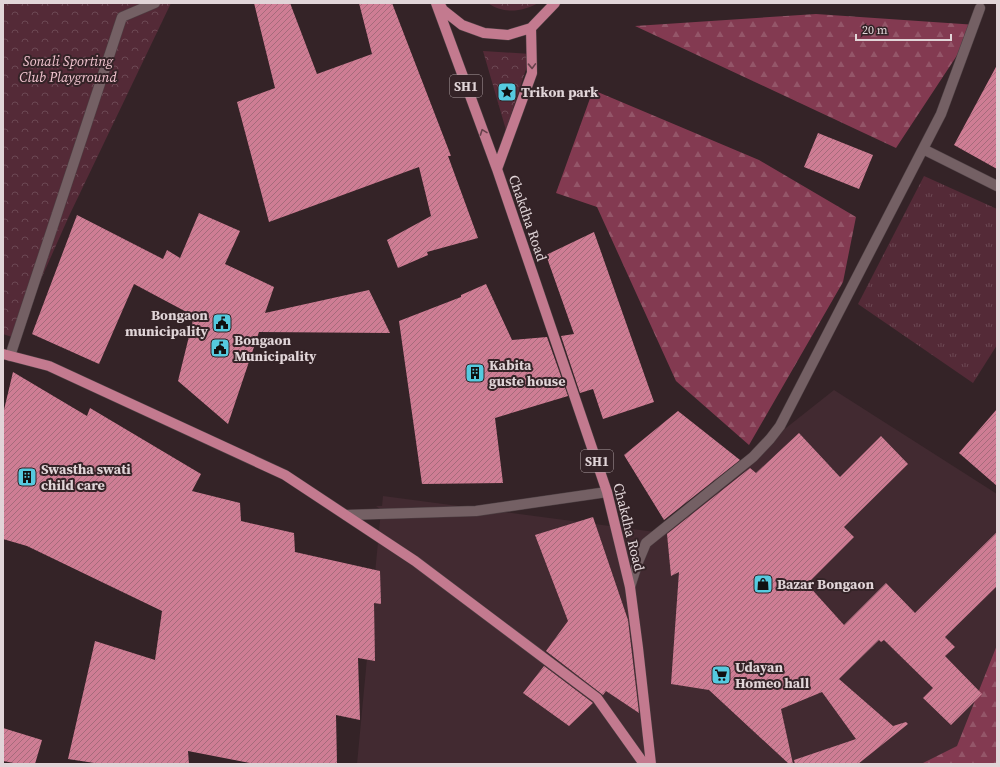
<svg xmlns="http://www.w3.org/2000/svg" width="1000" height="767" viewBox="0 0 1000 767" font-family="'Source Serif 4',serif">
  <defs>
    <pattern id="grass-tufts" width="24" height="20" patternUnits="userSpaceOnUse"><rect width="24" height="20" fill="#542a37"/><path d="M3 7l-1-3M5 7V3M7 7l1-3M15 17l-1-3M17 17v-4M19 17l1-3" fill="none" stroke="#6c4853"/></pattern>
    <pattern id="forest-firs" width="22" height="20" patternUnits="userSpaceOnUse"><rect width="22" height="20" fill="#833a51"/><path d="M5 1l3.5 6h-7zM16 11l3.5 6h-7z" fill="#945669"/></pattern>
    <pattern id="park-crowns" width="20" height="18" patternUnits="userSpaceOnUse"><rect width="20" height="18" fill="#542a37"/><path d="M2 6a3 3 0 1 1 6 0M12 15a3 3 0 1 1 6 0" fill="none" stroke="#6c4853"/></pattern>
    <pattern id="building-hatch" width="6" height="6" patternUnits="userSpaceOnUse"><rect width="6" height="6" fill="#ce7d94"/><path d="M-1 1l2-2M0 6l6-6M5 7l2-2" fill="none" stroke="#a56b7b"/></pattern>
  </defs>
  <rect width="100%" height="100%" fill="#342327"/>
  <!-- built -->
  <path fill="#422a31" d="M 834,390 L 997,494 L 997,764 L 357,764 L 381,510 L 376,506 L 382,506 L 383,496 L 655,532 Z"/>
  <!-- grass -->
  <path fill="url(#grass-tufts)" d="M 924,176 L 997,209 L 997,345 L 973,383 L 858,304 Z"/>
  <!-- forest -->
  <path fill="url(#forest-firs)" d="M 816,14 L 977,25 L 896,148 L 635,26 Z
    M 593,90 L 759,160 L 856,217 L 843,282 L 749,445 L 676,381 L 597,207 L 556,193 Z
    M 997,645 L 997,764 L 921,764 L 957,746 Z"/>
  <!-- park -->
  <path fill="url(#park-crowns)" d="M 3,3 L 171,3 L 69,216 L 15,338 L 3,334 Z
    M 488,3 L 538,3 C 522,12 503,14 488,3 Z
    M 483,51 L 531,54 L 506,130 Z"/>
  <!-- building -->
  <path fill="url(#building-hatch)" d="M 254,3 L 290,3 L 317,74 L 372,54 L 359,3 L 392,3 L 451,156 L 448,156 L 478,238 L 427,252 L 428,255 L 398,268 L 387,240 L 431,216 L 419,167 L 269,222 L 237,102 L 275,88 Z
    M 997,65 L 997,169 L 954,145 Z
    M 818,133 L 873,155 L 859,189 L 804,167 Z
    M 199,213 L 240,231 L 225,264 L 274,287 L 265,313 L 369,290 L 390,333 L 259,332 L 228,424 L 178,381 L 194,316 L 134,284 L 99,364 L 32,334 L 77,215 L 163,259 L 167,250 L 180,258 Z
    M 594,232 L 654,402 L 603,419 L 593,389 L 580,393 L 561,336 L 574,334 L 546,255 Z
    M 486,284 L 512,340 L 547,337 L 568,396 L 495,418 L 503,483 L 422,484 L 399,321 L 461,297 L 461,295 Z
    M 13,372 L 87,416 L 90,408 L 201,474 L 192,491 L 240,503 L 241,521 L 294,533 L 295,552 L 380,571 L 381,604 L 374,603 L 375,661 L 358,658 L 360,720 L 336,715 L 337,764 L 255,764 L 188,751 L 189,764 L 101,764 L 68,759 L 95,641 L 155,660 L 162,611 L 27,546 L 3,539 L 3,414 Z
    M 997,409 L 997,486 L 959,453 Z
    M 678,411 L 740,460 L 664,520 L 624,455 Z
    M 799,433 L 840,477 L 881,436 L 908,464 L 844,527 L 854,537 L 807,584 L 844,625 L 886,583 L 915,613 L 997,532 L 997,586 L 945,637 L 955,647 L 945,656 L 982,694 L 951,725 L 923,698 L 933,688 L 884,640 L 881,642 L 879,640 L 839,679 L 893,726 L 906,722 L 908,724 L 858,764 L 795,764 L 794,760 L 856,739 L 822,692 L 781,709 L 793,764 L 789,764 L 709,690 L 671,684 L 679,572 L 671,576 L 667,534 L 750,468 L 756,473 Z
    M 593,517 L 628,620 L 639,713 L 606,691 L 603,695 L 546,651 L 568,621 L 535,535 Z
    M 544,666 L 593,703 L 569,726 L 523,693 Z
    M 3,728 L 42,740 L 35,764 L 19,764 L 3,761 Z"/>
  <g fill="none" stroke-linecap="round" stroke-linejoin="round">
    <defs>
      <path id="minor" d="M 923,149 L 997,186
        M 10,356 L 122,17 L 155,3
        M 346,515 L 476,511 L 607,492
        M 630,587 L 638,562 L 646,543 L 753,457 L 770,439 L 780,426 L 941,114 L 980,8"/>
      <path id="major" d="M 436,3 L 497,169 L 607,492 L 630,587 L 638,648 L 651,764
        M 439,3 L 443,10 L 462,25 L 484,33 L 508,35 L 531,28 L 555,3
        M 497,169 L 532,73 L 531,28
        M 3,354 L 49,366 L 285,475 L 415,561 L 597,698 L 644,764"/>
    </defs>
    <!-- minor casing -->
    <use href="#minor" stroke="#4e4044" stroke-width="11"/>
    <!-- major casing -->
    <use href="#major" stroke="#4e4044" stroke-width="11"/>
    <!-- minor -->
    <use href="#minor" stroke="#746064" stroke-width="10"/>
    <!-- major -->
    <use href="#major" stroke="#c37a8f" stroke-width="10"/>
  </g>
  <!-- one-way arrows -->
  <defs><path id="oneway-chevron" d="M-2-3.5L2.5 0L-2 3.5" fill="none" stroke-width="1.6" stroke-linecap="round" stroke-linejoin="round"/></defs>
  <g stroke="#66414b">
    <use href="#oneway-chevron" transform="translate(532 66) rotate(88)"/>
    <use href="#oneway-chevron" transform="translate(483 132) rotate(-110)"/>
  </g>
  <!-- icons -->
  <defs>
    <symbol id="sight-square" viewBox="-11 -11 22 22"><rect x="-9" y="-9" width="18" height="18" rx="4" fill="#55cadf" stroke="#342327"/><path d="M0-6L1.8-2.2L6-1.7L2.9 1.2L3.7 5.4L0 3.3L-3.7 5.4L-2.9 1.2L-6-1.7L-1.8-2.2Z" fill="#111"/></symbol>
    <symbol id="civic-square" viewBox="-11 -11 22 22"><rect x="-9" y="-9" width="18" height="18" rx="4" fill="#55cadf" stroke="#342327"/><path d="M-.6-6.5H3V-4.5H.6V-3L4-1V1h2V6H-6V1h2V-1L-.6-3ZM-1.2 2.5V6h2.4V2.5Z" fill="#111"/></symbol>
    <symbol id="building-square" viewBox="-11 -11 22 22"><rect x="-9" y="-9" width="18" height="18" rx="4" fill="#55cadf" stroke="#342327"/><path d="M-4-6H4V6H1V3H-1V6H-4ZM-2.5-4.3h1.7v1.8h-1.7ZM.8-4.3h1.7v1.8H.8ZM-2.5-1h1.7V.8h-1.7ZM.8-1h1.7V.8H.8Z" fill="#111"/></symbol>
    <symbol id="shop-square" viewBox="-11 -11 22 22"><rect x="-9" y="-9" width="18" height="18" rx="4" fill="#55cadf" stroke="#342327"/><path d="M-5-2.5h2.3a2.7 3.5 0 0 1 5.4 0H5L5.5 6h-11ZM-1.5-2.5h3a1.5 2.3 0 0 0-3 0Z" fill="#111"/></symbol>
    <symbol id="supermarket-square" viewBox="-11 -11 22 22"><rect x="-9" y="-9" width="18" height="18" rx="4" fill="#55cadf" stroke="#342327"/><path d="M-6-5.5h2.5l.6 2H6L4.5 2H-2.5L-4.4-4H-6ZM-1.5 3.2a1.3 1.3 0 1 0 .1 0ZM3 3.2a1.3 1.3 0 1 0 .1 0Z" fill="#111"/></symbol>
  </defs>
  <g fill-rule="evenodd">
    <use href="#sight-square" x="496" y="81" width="22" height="22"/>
    <use href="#civic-square" x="211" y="312" width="22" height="22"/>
    <use href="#civic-square" x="209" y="337" width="22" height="22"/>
    <use href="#building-square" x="464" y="362" width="22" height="22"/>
    <use href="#building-square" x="16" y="466" width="22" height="22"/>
    <use href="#shop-square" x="752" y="573" width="22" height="22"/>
    <use href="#supermarket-square" x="710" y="664" width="22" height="22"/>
  </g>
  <g text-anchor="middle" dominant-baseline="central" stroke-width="4" stroke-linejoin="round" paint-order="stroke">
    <!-- shield labels -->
    <g fill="#342327" stroke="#ada0a3" stroke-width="1">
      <rect x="450" y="75" width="32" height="22" rx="3"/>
      <rect x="581" y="450" width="32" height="22" rx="3"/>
    </g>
    <g font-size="13" font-weight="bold" fill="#e1d5d8">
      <text x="466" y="86">SH1</text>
      <text x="597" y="461">SH1</text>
    </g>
    <!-- park labels -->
    <g font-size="14" font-style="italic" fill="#f1c4cf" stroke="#342327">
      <text x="68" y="61">Sonali Sporting<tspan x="68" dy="16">Club Playground</tspan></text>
    </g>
    <!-- poi labels -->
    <g font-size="14" font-weight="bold" fill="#e1d5d8" stroke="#342327" text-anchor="start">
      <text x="521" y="92">Trikon park</text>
      <text x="208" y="315" text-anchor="end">Bongaon<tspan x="208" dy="16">municipality</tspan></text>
      <text x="234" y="340">Bongaon<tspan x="234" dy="16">Municipality</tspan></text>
      <text x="489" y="365">Kabita<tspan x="489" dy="16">guste house</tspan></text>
      <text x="41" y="469">Swastha swati<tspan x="41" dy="16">child care</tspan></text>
      <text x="777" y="584">Bazar Bongaon</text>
      <text x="735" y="667">Udayan<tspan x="735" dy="16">Homeo hall</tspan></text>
    </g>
    <!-- street labels -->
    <g font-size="14" fill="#e1d5d8" stroke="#342327">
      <text transform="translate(528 218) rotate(71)">Chakdha Road</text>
      <text transform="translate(629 527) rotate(76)">Chakdha Road</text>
    </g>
  </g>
  <!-- border -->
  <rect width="1000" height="767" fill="none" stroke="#e1d5d8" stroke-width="8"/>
  <!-- scale -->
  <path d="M856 34v6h95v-6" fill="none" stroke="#e1d5d8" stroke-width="2"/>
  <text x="862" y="34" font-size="12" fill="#e1d5d8" stroke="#342327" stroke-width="3" paint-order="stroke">20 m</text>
</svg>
